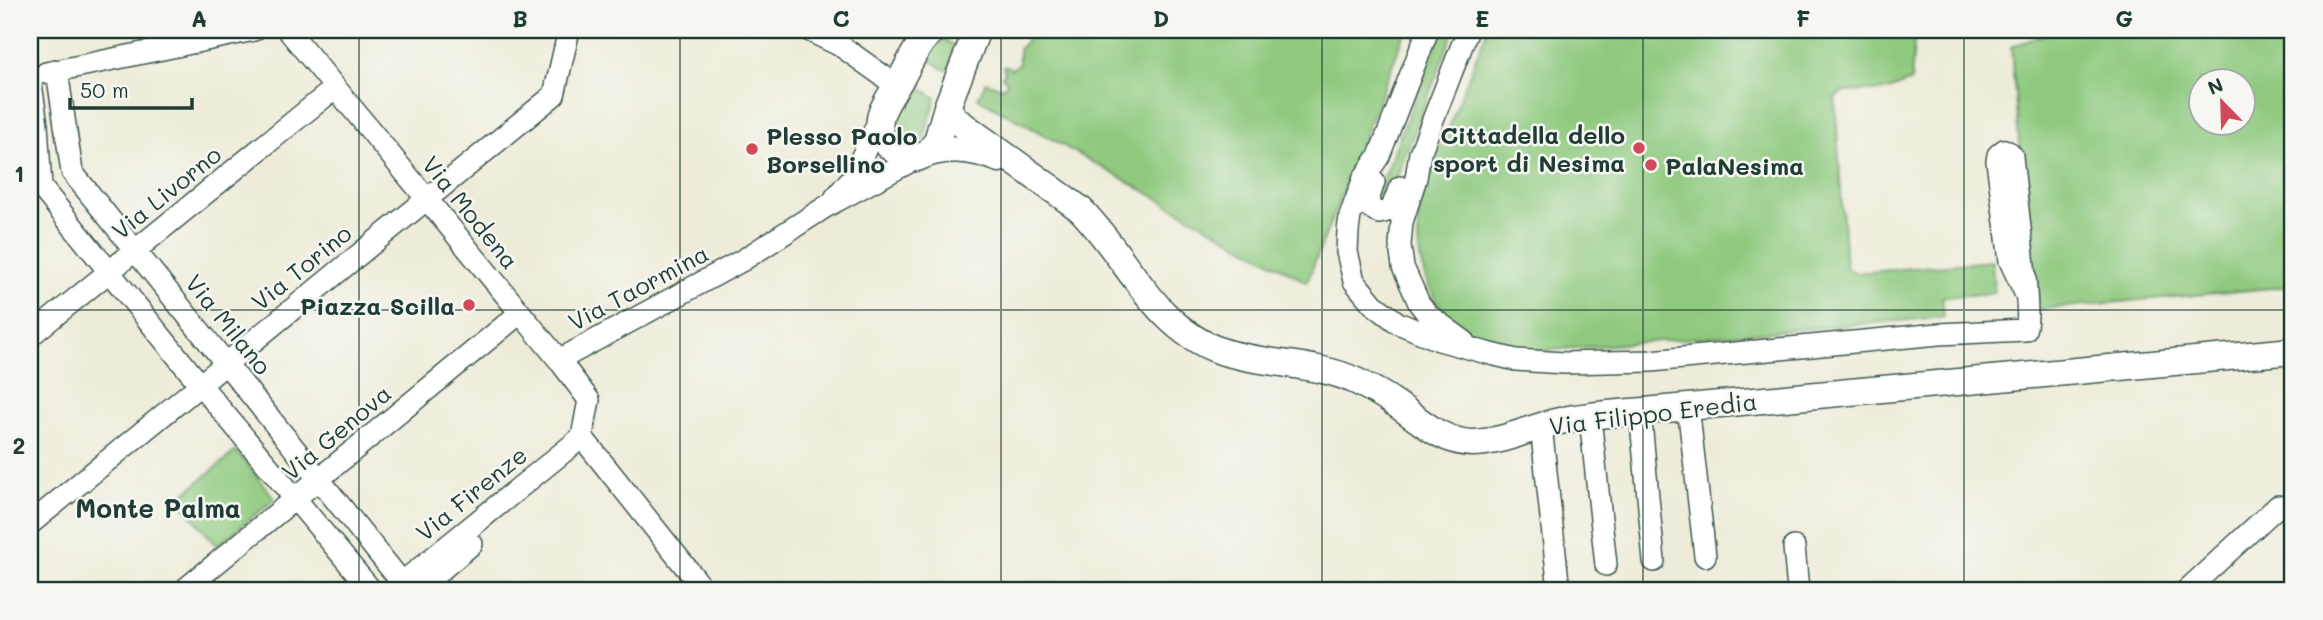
<svg xmlns="http://www.w3.org/2000/svg" width="2323" height="620" viewBox="0 0 2323 620" font-family="Mali,sans-serif">
  <rect width="100%" height="100%" fill="#f6f6f2"/>
  <filter id="ink" filterUnits="userSpaceOnUse"><feTurbulence type="fractalNoise" baseFrequency=".0143" numOctaves="2"/><feDisplacementMap in="SourceGraphic" scale="14" xChannelSelector="R" yChannelSelector="G"/><feConvolveMatrix kernelMatrix="1 2 1 2 8 2 1 2 1" color-interpolation-filters="sRGB"/></filter>
  <filter id="wash" filterUnits="userSpaceOnUse"><feTurbulence type="fractalNoise" baseFrequency=".00686" numOctaves="4" result="noise"/><feDisplacementMap in="SourceGraphic" scale="28" xChannelSelector="R" yChannelSelector="G"/><feGaussianBlur stdDeviation="1.57" result="paint"/><feColorMatrix in="noise" values="0 0 0 0 0 0 0 0 0 0 0 0 0 0 0 0 0 1.4 0 .05"/><feComposite in="paint" operator="in"/></filter>
  <g filter="url(#wash)">
    <rect width="100%" height="100%" fill="#eeecd9"/>
    <!-- green -->
    <path fill="#8ec97e" stroke="#568359" stroke-width="2" fill-rule="evenodd" d="M 1033,30 L 1406,30 L 1307,282 L 978,98 L 986,82 L 1002,88 L 1008,83 L 1002,76 L 1005,73 L 1003,67 L 1007,66 L 1011,69 L 1019,64 L 1019,49 L 1033,33 Z
      M 1441,30 L 1454,30 L 1386,205 L 1375,201 Z
      M 1487,30 L 1915,30 L 1911,81 L 1889,90 L 1842,92 L 1835,98 L 1846,268 L 1856,273 L 1992,261 L 1994,293 L 1942,297 L 1944,317 L 1527,352 C 1510,349 1492,346 1476,338 C 1424,309 1409,249 1423,194 C 1429,171 1441,147 1450,124 C 1462,93 1475,61 1487,30 Z
      M 2056,30 L 2273,30 L 2293,70 L 2293,286 L 2033,310 L 2011,47 ZM 2200,80 L 2242,80 L 2242,122 L 2200,122 Z
      M 945,40 L 957,48 L 949,69 L 945,70 L 929,59 L 936,44 Z
      M 916,85 L 936,98 L 923,141 L 912,144 L 903,143 L 892,130 C 894,109 908,103 916,85 Z
      M 236,451 L 275,499 L 217,546 L 178,499 Z"/>
  </g>
  <g filter="url(#ink)">
    <g fill="none" stroke-linecap="round" stroke-linejoin="round">
      <defs>
        <path id="minor" d="M 288,30 L 559,360 L 589,400 L 582,437
          M 808,30 L 841,46 L 897,86
          M 1428,30 L 1379,156 L 1364,178 L 1350,216 L 1348,231 L 1347,252 L 1354,281 L 1373,304 L 1398,323 L 1439,340 L 1487,353 L 1516,360 L 1564,363 L 1651,361 L 1939,334 L 2025,330 C 2033,318 2014,181 2012,156 L 2010,153 L 2004,150 L 1998,155 L 1997,161 L 2010,261 L 2026,295
          M 57,71 L 72,172 L 408,590
          M 46,73 L 254,30
          M 30,77 L 37,125 L 41,187 L 189,371 L 371,590
          M 1374,182 L 1368,200 L 1368,206 L 1379,213 L 1391,210 L 1400,187
          M 835,198 L 852,178 L 880,118
          M 30,336 L 335,88
          M 1465,342 L 1428,315 L 1419,303 L 1403,267 L 1400,245 L 1402,222 L 1416,178 L 1420,153 L 1468,30
          M 559,360 L 743,260 L 827,206 L 917,158
          M 1688,406 L 1705,556
          M 1640,411 L 1654,561
          M 1590,417 L 1606,565
          M 1541,426 L 1559,590
          M 582,437 L 704,590
          M 30,524 L 554,95 L 569,30
          M 1794,547 L 1798,590
          M 184,590 L 520,313
          M 393,590 L 582,437
          M 417,590 L 472,544
          M 2187,590 L 2278,506"/>
        <path id="major" d="M 933,30 C 919,41 911,60 903,75 C 897,86 881,108 880,119 C 876,144 896,154 917,158 C 942,145 973,148 999,159
          M 947,107 L 956,120 L 1080,209 C 1127,256 1154,328 1221,351 C 1263,365 1316,362 1356,381 C 1368,387 1382,394 1393,402 C 1418,418 1440,442 1472,443 C 1502,443 1531,427 1560,421 C 1591,414 1624,413 1655,410 L 2293,351
          M 929,152 L 937,141 L 947,107 L 977,30"/>
      </defs>
      <!-- minor casing -->
      <use href="#minor" stroke="#3e574d" stroke-width="24"/>
      <!-- major casing -->
      <use href="#major" stroke="#3e574d" stroke-width="29"/>
      <!-- minor -->
      <use href="#minor" stroke="#fff" stroke-width="21"/>
      <!-- major -->
      <use href="#major" stroke="#fff" stroke-width="26"/>
    </g>
  </g>
  <!-- grid -->
  <path fill="none" stroke="#1f3d34" stroke-width="2" stroke-opacity="0.55" d="M 359,30 L 359,590M 680,30 L 680,590M 1001,30 L 1001,590M 1322,30 L 1322,590M 1643,30 L 1643,590M 1964,30 L 1964,590M 30,310 L 2293,310"/>
  <!-- markers -->
  <g fill="#d1495b" stroke="#f6f6f2" stroke-width="2.5">
    <circle cx="1639" cy="148" r="7"/>
    <circle cx="752" cy="149" r="7"/>
    <circle cx="1651" cy="165" r="7"/>
    <circle cx="469" cy="305" r="7"/>
  </g>
  <g text-anchor="middle" dominant-baseline="central" stroke-width="5" stroke-linejoin="round" paint-order="stroke">
    <!-- poi labels -->
    <g font-size="24" font-weight="bold" fill="#1f3d34" stroke="#f6f6f2" text-anchor="end">
      <text x="1625" y="134">Cittadella dello<tspan x="1625" dy="28">sport di Nesima</tspan></text>
      <text x="766" y="135" text-anchor="start">Plesso Paolo<tspan x="766" dy="28">Borsellino</tspan></text>
      <text x="1665" y="165" text-anchor="start">PalaNesima</text>
      <text x="455" y="305">Piazza Scilla</text>
    </g>
    <!-- street labels -->
    <g font-size="24" fill="#1f3d34" stroke="#f6f6f2">
      <text transform="translate(166 192) rotate(-39)">Via Livorno</text>
      <text transform="translate(471 212) rotate(51)">Via Modena</text>
      <text transform="translate(301 267) rotate(-39)">Via Torino</text>
      <text transform="translate(638 287) rotate(-28)">Via Taormina</text>
      <text transform="translate(229 324) rotate(51)">Via Milano</text>
      <text transform="translate(1653 413) rotate(-7)">Via Filippo Eredia</text>
      <text transform="translate(336 432) rotate(-40)">Via Genova</text>
      <text transform="translate(471 493) rotate(-39)">Via Firenze</text>
    </g>
    <!-- neighbourhood labels -->
    <g font-size="26" font-weight="bold" fill="#1f3d34" stroke="#f6f6f2">
      <text x="158" y="508">Monte Palma</text>
    </g>
  </g>
  <!-- margin -->
  <rect width="2323" height="620" fill="none" stroke="#f6f6f2" stroke-width="77"/>
  <!-- north arrow -->
  <g transform="translate(2222 102) rotate(337)"><circle r="33" fill="#f6f6f2" stroke="#a0aca6" stroke-width="2"/>
  <path d="M0-5L12 26L0 18L-12 26Z" fill="#d1495b"/>
  <text y="-10" font-size="19" font-weight="bold" text-anchor="middle" fill="#1f3d34">N</text>
  </g>
  <!-- scale -->
  <path d="M70 98v10h122v-10" fill="none" stroke="#1f3d34" stroke-width="3.5"/>
  <text x="80" y="98" font-size="21" fill="#1f3d34" stroke="#f6f6f2" stroke-width="5" paint-order="stroke">50 m</text>
  <rect x="38" y="38" width="2246" height="544" fill="none" stroke="#1f3d34" stroke-width="2.5"/>
  <g font-size="23" text-anchor="middle" font-weight="bold" fill="#1f3d34">
    <text x="199" y="27">A</text>
    <text x="520" y="27">B</text>
    <text x="841" y="27">C</text>
    <text x="1161" y="27">D</text>
    <text x="1482" y="27">E</text>
    <text x="1803" y="27">F</text>
    <text x="2124" y="27">G</text>
    <text x="19" y="182">1</text>
    <text x="19" y="454">2</text>
  </g>
</svg>
